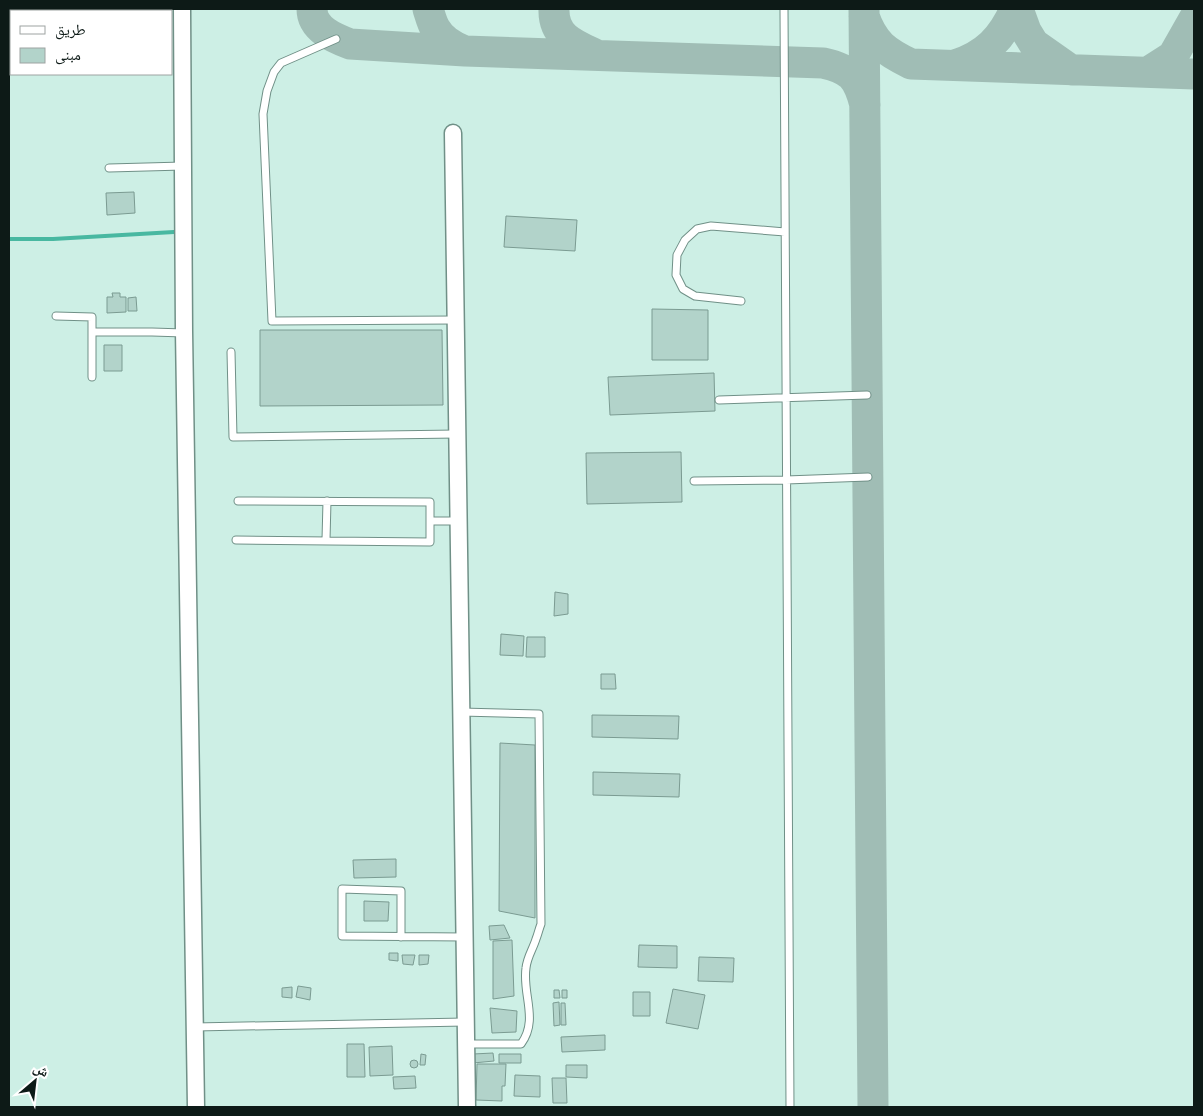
<svg xmlns="http://www.w3.org/2000/svg" width="1203" height="1116" viewBox="0 0 1203 1116" font-family="'DM Sans','Noto Naskh Arabic',sans-serif">
  <rect width="100%" height="100%" fill="#cdefe5"/>
  <g fill="none" stroke-linecap="round" stroke-linejoin="round">
    <!-- stream -->
    <path stroke="#48b8a1" stroke-width="4" d="M 9,239 L 53,239 L 174,232"/>
    <!-- taxiway -->
    <path stroke="#a0bdb5" stroke-width="31" d="M 312,9 C 312,29 334,38 350,44 L 465,51
      M 428,9 C 430,15 432,23 435,28 C 441,39 454,47 465,51 L 823,63 C 851,69 858,78 865,105
      M 554,9 C 553,36 573,44 595,54
      M 864,9 L 873,1107
      M 1018,9 L 1026,31 L 1034,44 L 1071,70
      M 864,16 C 873,43 886,52 911,64 L 1194,74
      M 955,65 C 986,55 1002,38 1015,9
      M 1148,72 L 1173,56 L 1194,19"/>
  </g>
  <!-- building -->
  <path fill="#b2d3ca" stroke="#7b9b92" d="M 134,192 L 135,213 L 107,215 L 106,193 Z
    M 506,216 L 577,220 L 575,251 L 504,247 Z
    M 112,293 L 120,293 L 120,297 L 126,297 L 126,312 L 107,313 L 107,297 L 113,297 Z
    M 136,297 L 137,311 L 128,311 L 128,298 Z
    M 652,309 L 708,310 L 708,360 L 652,360 Z
    M 260,330 L 442,330 L 443,405 L 260,406 Z
    M 104,345 L 122,345 L 122,371 L 104,371 Z
    M 714,373 L 715,411 L 610,415 L 608,377 Z
    M 681,452 L 682,502 L 587,504 L 586,453 Z
    M 555,592 L 568,594 L 568,614 L 554,616 Z
    M 501,634 L 524,636 L 523,656 L 500,655 Z
    M 527,637 L 545,637 L 545,657 L 526,657 Z
    M 601,674 L 615,674 L 616,689 L 601,689 Z
    M 592,715 L 679,716 L 678,739 L 592,737 Z
    M 500,743 L 535,745 L 535,918 L 499,911 Z
    M 593,772 L 680,774 L 679,797 L 593,795 Z
    M 396,859 L 396,877 L 354,878 L 353,860 Z
    M 364,901 L 389,902 L 388,921 L 364,921 Z
    M 504,925 L 510,938 L 490,940 L 489,926 Z
    M 512,940 L 514,996 L 493,999 L 493,941 Z
    M 639,945 L 677,946 L 677,968 L 638,967 Z
    M 389,953 L 398,953 L 398,961 L 389,960 Z
    M 402,955 L 415,955 L 413,965 L 403,964 Z
    M 419,955 L 429,955 L 428,964 L 419,965 Z
    M 699,957 L 734,958 L 733,982 L 698,981 Z
    M 298,986 L 311,988 L 310,1000 L 296,997 Z
    M 292,987 L 292,998 L 282,997 L 282,988 Z
    M 673,989 L 705,995 L 698,1029 L 666,1023 Z
    M 554,990 L 559,990 L 560,998 L 554,998 Z
    M 562,990 L 567,990 L 567,998 L 562,998 Z
    M 633,992 L 650,992 L 650,1016 L 633,1016 Z
    M 559,1002 L 560,1025 L 554,1026 L 553,1003 Z
    M 561,1003 L 565,1003 L 566,1025 L 561,1025 Z
    M 490,1008 L 517,1011 L 516,1032 L 492,1033 Z
    M 605,1035 L 605,1050 L 562,1052 L 561,1037 Z
    M 347,1044 L 364,1044 L 365,1077 L 347,1077 Z
    M 392,1046 L 393,1075 L 370,1076 L 369,1047 Z
    M 493,1053 L 494,1061 L 473,1063 L 473,1054 Z
    M 421,1054 L 426,1055 L 425,1065 L 420,1065 Z
    M 499,1054 L 521,1054 L 521,1063 L 499,1063 Z
    M410 1064a4 4 0 1 1 8 0a4 4 0 1 1-8 0Z
    M 477,1064 L 506,1064 L 505,1086 L 502,1086 L 502,1101 L 476,1100 Z
    M 566,1065 L 587,1065 L 587,1078 L 566,1077 Z
    M 515,1075 L 540,1076 L 540,1097 L 514,1096 Z
    M 415,1076 L 416,1088 L 394,1089 L 393,1077 Z
    M 552,1078 L 566,1078 L 567,1103 L 553,1103 Z"/>
  <g fill="none" stroke-linecap="round" stroke-linejoin="round">
    <defs>
      <path id="service" d="M 784,9 L 790,1107
        M 336,39 L 281,63 L 274,72 L 267,91 L 263,114 L 272,321 L 455,320
        M 109,168 L 183,166
        M 741,301 L 695,296 L 683,289 L 676,275 L 677,255 L 685,240 L 697,229 L 711,226 L 785,232
        M 56,316 L 92,317 L 92,377
        M 92,332 L 152,332 L 184,333
        M 231,352 L 233,437 L 457,434
        M 719,400 L 867,395
        M 694,481 L 786,480 L 868,477
        M 430,521 L 458,521
        M 236,540 L 430,542 L 430,502 L 238,501
        M 326,540 L 327,501
        M 461,712 L 539,714 L 541,924 C 539,929 538,934 536,939 C 533,949 527,957 526,968 C 522,994 539,1020 521,1044 L 467,1044
        M 401,937 L 401,891 L 342,889 L 342,936 L 464,937
        M 195,1027 L 465,1022"/>
      <path id="tertiary" d="M 182,9 L 184,331 L 196,1107
        M 453,133 L 467,1107"/>
    </defs>
    <!-- service casing -->
    <use href="#service" stroke="#709087" stroke-width="9"/>
    <!-- tertiary casing -->
    <use href="#tertiary" stroke="#709087" stroke-width="19"/>
    <!-- service -->
    <use href="#service" stroke="#fff" stroke-width="7"/>
    <!-- tertiary -->
    <use href="#tertiary" stroke="#fff" stroke-width="16"/>
  </g>
  <!-- border -->
  <rect width="1203" height="1116" fill="none" stroke="#0d1a17" stroke-width="20"/>
  <!-- legend -->
  <rect x="10" y="10" width="162" height="65" fill="#ffffff" stroke="#9ea3a2"/>
  <rect x="20" y="26" width="25" height="8" fill="#ffffff" stroke="#9ea3a2"/>
  <text x="55" y="35" font-size="15" fill="#0d1a17">طريق</text>
  <rect x="20" y="48" width="25" height="15" fill="#b2d3ca" stroke="#9ea3a2"/>
  <text x="55" y="60" font-size="15" fill="#0d1a17">مبنى</text>
  <!-- north arrow -->
  <g transform="translate(35 1081) rotate(28)" stroke="#ffffff" stroke-width="4" paint-order="stroke">
  <path d="M0-4L9 19L0 12L-9 19Z" fill="#0d1a17"/>
  <text y="-8" font-size="14" font-weight="bold" text-anchor="middle" fill="#0d1a17">ش</text>
  </g>
</svg>
